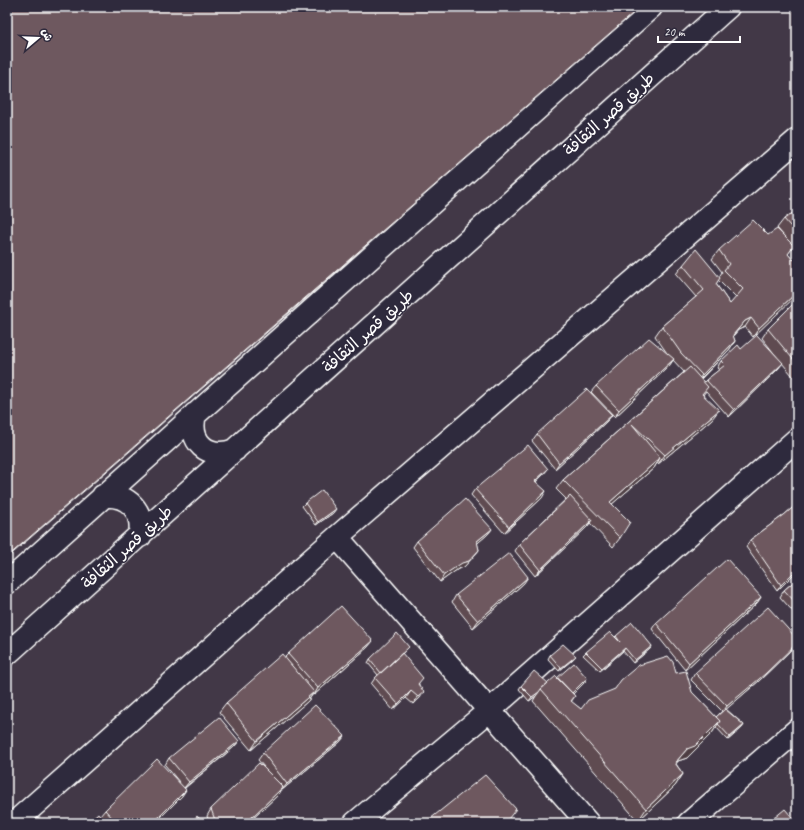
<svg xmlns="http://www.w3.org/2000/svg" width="804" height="830" viewBox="0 0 804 830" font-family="Caveat,'Playpen Sans Arabic',sans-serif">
  <rect width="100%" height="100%" fill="#423847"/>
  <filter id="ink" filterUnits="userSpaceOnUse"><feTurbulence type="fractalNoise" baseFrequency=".025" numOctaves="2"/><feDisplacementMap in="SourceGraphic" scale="8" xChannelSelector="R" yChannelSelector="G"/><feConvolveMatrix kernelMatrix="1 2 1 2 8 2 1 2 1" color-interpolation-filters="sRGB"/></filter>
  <g filter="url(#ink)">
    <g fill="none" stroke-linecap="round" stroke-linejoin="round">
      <defs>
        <path id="minor" d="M 195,414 C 188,442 207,460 235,450
          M 103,496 C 129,494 144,511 140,536
          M 337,537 L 588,823
          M 7,583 L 651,7
          M 7,654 L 728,7
          M 14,823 L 337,537 L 797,140
          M 355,823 L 490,710 L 797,439
          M 689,823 L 797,730"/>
      </defs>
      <!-- minor casing -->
      <use href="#minor" stroke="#fff" stroke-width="25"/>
      <!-- minor -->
      <use href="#minor" stroke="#2f2a3d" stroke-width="22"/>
    </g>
    <!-- wall -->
    <path fill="#5f4c51" stroke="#fff" fill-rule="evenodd" d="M 797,203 L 797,251 L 793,247 L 788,254 L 793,260 L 797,257 L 797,294 L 753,337 L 745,327 L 738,330 L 733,336 L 735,341 L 729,350 L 701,379 L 704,382 L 706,380 L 719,370 L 717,368 L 721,361 L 741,349 L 777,357 L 762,338 L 768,329 L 797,300 L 797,381 L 782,363 L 778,369 L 729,417 L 706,391 L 703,395 L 712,419 L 658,464 L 657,463 L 654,468 L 612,504 L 620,538 L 613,547 L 590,523 L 587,527 L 535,576 L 515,551 L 519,544 L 566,499 L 556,489 L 563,480 L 684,372 L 673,360 L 669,366 L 615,417 L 591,392 L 596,386 L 669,356 L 655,336 L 662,326 L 696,297 L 676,274 L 683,265 L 719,277 L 722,272 L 712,259 L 719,250 L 768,235 L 784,236 L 777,228 L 784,219 L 796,211 L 795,206 ZM 718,280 L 736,298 L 730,304 L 716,284 Z
      M 612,415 L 607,421 L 555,469 L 532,441 L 537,434 Z
      M 543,475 L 536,482 L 542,498 L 504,533 L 471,495 L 475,489 Z
      M 305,503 L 333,513 L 316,525 L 302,506 Z
      M 797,504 L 797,571 L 777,591 L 746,547 L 750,540 L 784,515 Z
      M 492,529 L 487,535 L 477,543 L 479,550 L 474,556 L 464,567 L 458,569 L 440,582 L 413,547 L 417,541 Z
      M 797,579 L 797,616 L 780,597 L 784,590 Z
      M 524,583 L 473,628 L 452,602 L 456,595 Z
      M 761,597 L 757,603 L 685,670 L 652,629 L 656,623 Z
      M 616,636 L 652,646 L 650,649 L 633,663 L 623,651 L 600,671 L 583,655 L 586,652 L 615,637 Z
      M 797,639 L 797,644 L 794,647 L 760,680 L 726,709 L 744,725 L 742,728 L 728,740 L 716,727 L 712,733 L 687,758 L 678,761 L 676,764 L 683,774 L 675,786 L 638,821 L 533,701 L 536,696 L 529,701 L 519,689 L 521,686 L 548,683 L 585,682 L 573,694 L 575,696 L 571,702 L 581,709 L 676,673 L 692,692 L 716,717 L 722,711 L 691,680 L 695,673 Z
      M 368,647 L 314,695 L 313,694 L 308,701 L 251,750 L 219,712 L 226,703 L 285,657 L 288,654 Z
      M 409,647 L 402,654 L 419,684 L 420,698 L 413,704 L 406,698 L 393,710 L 371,684 L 375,678 L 378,675 L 368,663 L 370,659 Z
      M 550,655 L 576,656 L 573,659 L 559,671 L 548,659 Z
      M 239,741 L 234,747 L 185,788 L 182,796 L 155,823 L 87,823 L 100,816 L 105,810 L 180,783 L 165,765 L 169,758 Z
      M 340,742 L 282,790 L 282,789 L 279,794 L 248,823 L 209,823 L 207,816 L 211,809 L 264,767 L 258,760 L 263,753 Z"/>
    <!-- shaded-wall -->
    <path fill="#4d3e42" stroke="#fff" d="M 640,7 L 641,7 L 7,558 L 7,557 Z
      M 797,292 L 797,294 L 796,296 L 753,337 L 759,328 Z
      M 751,318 L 745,327 L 738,330 L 726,345 L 733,335 L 745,321 Z
      M 735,341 L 729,350 L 695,384 L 702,375 Z
      M 674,359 L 669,366 L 615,417 L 619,410 Z
      M 783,363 L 778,369 L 729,417 L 734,410 Z
      M 719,410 L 712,419 L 658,464 L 665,455 Z
      M 612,415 L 607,421 L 555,469 L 559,463 Z
      M 660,458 L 654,468 L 604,511 L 610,502 Z
      M 548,469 L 543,475 L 530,487 L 535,481 Z
      M 546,491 L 542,498 L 504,533 L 509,527 Z
      M 336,509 L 333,513 L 316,525 L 318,522 Z
      M 592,520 L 587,527 L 535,576 L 540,570 Z
      M 492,529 L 487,535 L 472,548 L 477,541 Z
      M 479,550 L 474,556 L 464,567 L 458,569 L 440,582 L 444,575 Z
      M 797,569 L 797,571 L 777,591 L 781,585 Z
      M 528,577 L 524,583 L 473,628 L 478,621 Z
      M 761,597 L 757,603 L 685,670 L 689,663 Z
      M 373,641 L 368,647 L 314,695 L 318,688 Z
      M 797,643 L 794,647 L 760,680 L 723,712 L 727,706 Z
      M 652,646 L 650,649 L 633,663 L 635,660 Z
      M 625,648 L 623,651 L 600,671 L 602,668 Z
      M 576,656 L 573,659 L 559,671 L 561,668 Z
      M 587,678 L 585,682 L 566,701 L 568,697 Z
      M 411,691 L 406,698 L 393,710 L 398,704 Z
      M 314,692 L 308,701 L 251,750 L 257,741 Z
      M 424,692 L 420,698 L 413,704 L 418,697 Z
      M 539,692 L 536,696 L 529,701 L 532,697 Z
      M 720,721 L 712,733 L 687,758 L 678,761 L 667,774 L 675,763 L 687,749 Z
      M 744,725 L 742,728 L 728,740 L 730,737 Z
      M 345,736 L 340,742 L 282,790 L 287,784 Z
      M 239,741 L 234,747 L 184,788 L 189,782 Z
      M 683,774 L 675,786 L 638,821 L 646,809 Z
      M 283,787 L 279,794 L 248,823 L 246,823 Z
      M 186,790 L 182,796 L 155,823 L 150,823 Z"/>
    <!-- building -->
    <path fill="#6e585e" stroke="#fff" d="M 7,7 L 640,7 L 7,557 Z
      M 797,210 L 797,234 L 784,219 Z
      M 753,220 L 768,235 L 777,229 L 794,246 L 788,254 L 793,260 L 797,257 L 797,277 L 794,279 L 797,282 L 797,292 L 759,328 L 751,318 L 745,321 L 733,335 L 735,341 L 702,375 L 681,353 L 662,326 L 704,290 L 683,265 L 696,249 L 720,278 L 716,284 L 730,304 L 743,289 L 724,270 L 729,264 L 719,250 Z
      M 797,300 L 797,364 L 768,329 Z
      M 757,335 L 783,363 L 734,410 L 706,380 L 725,365 L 721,361 L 738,345 L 741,349 Z
      M 649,338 L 674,359 L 619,410 L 596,386 Z
      M 690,367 L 708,387 L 702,394 L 719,410 L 665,455 L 632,424 L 660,458 L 610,502 L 630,522 L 620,538 L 563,480 Z
      M 587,389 L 612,415 L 559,463 L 537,434 Z
      M 528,445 L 548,469 L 535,481 L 546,491 L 509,527 L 475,489 Z
      M 322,490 L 336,509 L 318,522 L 305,503 Z
      M 570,496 L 592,520 L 540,570 L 519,544 Z
      M 465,499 L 492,529 L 477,541 L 479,550 L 469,561 L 462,563 L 444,575 L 417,541 Z
      M 797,504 L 797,569 L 781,585 L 750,540 L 784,515 Z
      M 509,553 L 528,577 L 478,621 L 456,595 Z
      M 727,559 L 761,597 L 689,663 L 656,623 Z
      M 797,579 L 797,604 L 784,590 Z
      M 341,606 L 373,641 L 318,688 L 288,654 Z
      M 768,607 L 797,639 L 797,643 L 765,674 L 727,706 L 695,673 Z
      M 632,622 L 652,646 L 635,660 L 625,648 L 602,668 L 586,652 L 610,632 L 620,642 L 616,636 Z
      M 397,633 L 409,647 L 381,673 L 370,659 Z
      M 563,644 L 576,656 L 561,668 L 550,655 Z
      M 402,653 L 423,678 L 418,684 L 424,692 L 418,697 L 411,691 L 398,704 L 375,678 Z
      M 282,654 L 314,692 L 257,741 L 226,703 Z
      M 668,656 L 673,662 L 676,673 L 686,671 L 692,692 L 720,721 L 695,746 L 687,749 L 675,763 L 683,774 L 646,809 L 541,689 L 556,676 L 575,696 L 571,701 L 581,709 L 588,700 L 615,689 L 621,680 L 639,665 Z
      M 574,663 L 587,678 L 572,693 L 557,678 Z
      M 534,671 L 548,683 L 541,689 L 539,692 L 532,697 L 521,686 Z
      M 315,705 L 345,736 L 287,784 L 263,753 Z
      M 725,709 L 744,725 L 730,737 L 718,724 L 720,721 L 716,717 Z
      M 219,717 L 239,741 L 189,782 L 169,758 Z
      M 157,759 L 186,790 L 154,822 L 150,823 L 117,823 L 105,810 Z
      M 259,763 L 283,787 L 246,823 L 216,823 L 211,809 Z
      M 485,775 L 516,809 L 505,823 L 501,823 L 498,820 L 493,823 L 425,823 Z
      M 785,809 L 797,823 L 768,823 Z
      M 98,813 L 107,823 L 87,823 Z
      M 197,816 L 203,823 L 190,823 Z"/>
  </g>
  <g text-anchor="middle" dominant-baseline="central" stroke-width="3" stroke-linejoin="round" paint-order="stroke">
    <!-- street labels -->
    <g font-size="17" fill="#fff" stroke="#2f2a3d">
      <text transform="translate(609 114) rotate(-42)">طريق قصر الثقافة</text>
      <text transform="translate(368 331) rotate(-42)">طريق قصر الثقافة</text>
      <text transform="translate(127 547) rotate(-42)">طريق قصر الثقافة</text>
    </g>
  </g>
  <!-- margin -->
  <rect width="804" height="830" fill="none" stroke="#2f2a3d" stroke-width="24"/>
  <rect x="12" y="12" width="780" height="806" fill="none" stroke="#fff" stroke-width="1.5" filter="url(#ink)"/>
  <!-- north arrow -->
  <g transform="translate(38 38) rotate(71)" stroke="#2f2a3d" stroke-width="3" paint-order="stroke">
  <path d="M0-3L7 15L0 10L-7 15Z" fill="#ffffff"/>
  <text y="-6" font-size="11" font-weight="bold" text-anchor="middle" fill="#ffffff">ش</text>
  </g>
  <!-- scale -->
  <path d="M658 36v6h82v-6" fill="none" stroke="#ffffff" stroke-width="2"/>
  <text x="664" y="36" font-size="12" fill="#ffffff" stroke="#2f2a3d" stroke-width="3" paint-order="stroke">20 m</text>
</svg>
